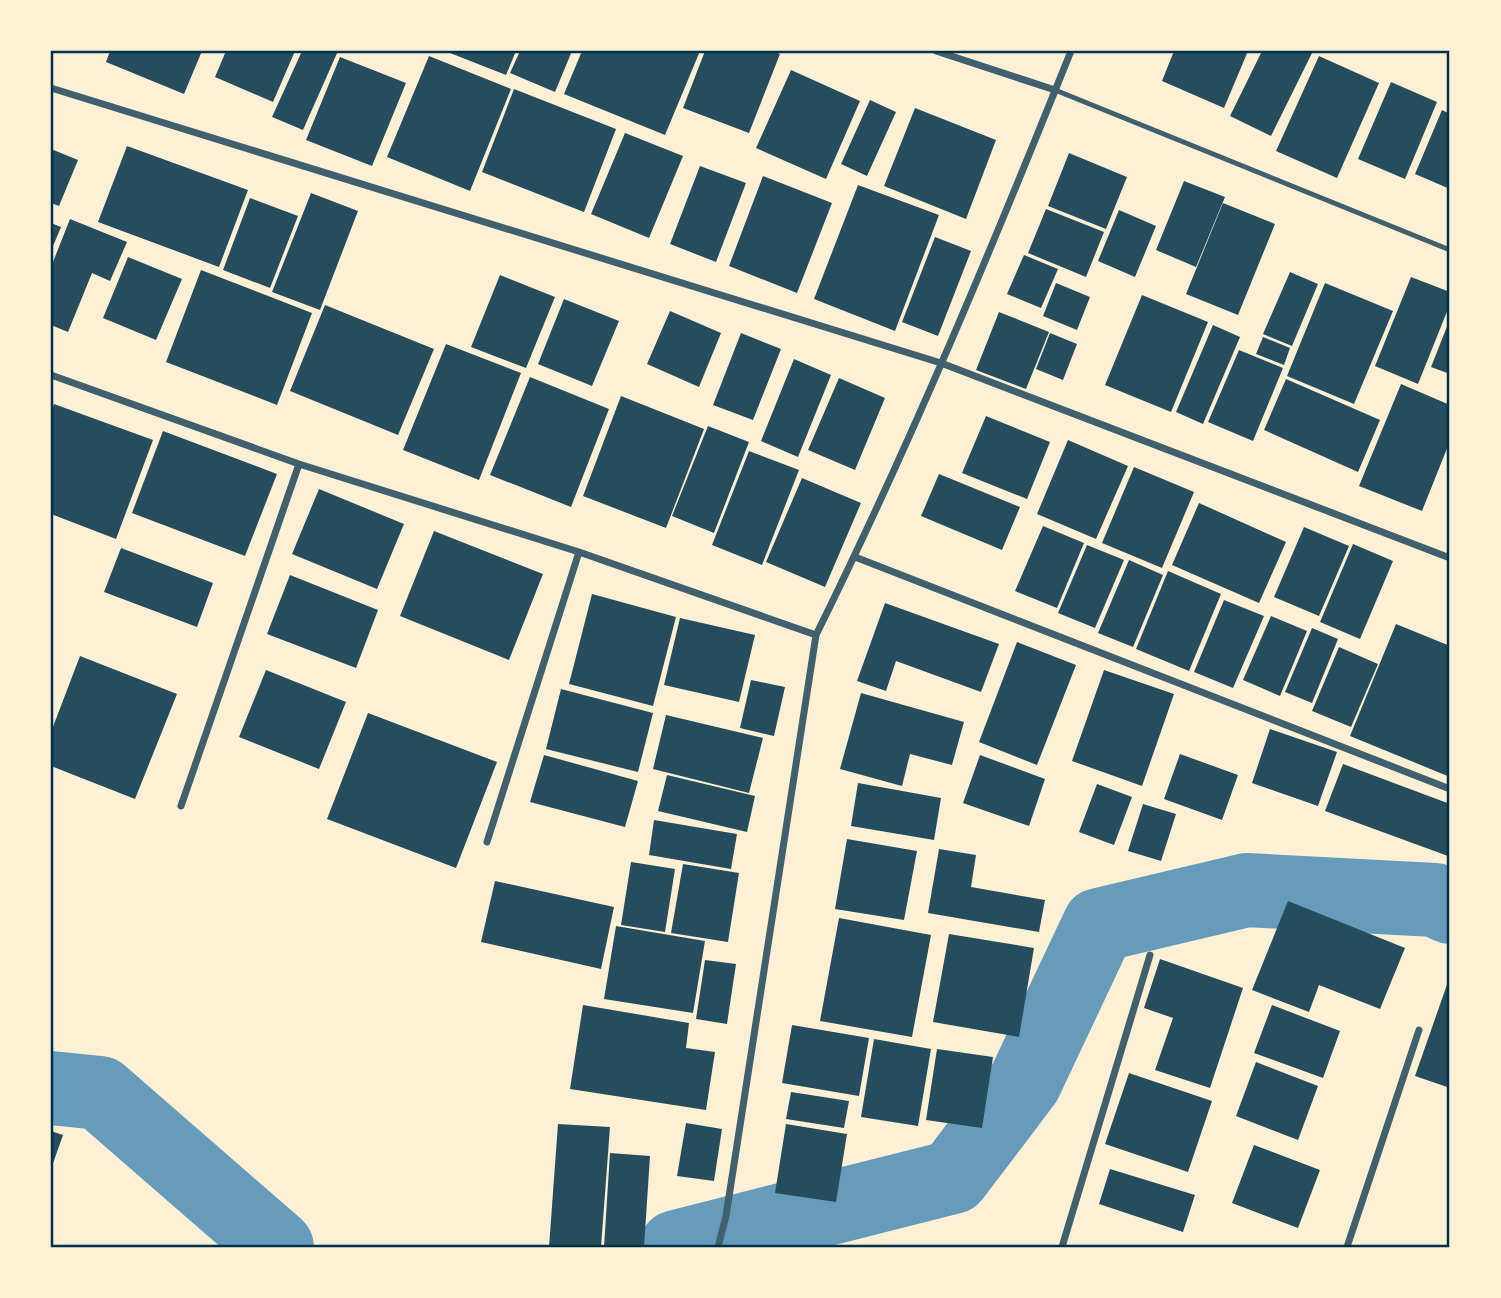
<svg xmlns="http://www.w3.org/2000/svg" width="1501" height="1298" viewBox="0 0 1501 1298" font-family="Figtree,sans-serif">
  <rect width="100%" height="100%" fill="#fdf0d5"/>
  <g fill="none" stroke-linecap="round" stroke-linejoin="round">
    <!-- river -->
    <path stroke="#669bbc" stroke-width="74" d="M 51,1088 L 100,1093 L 277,1247
      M 676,1247 L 953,1177 L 1025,1082 L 1099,925 L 1247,890 L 1435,900 L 1450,907"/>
  </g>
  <!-- building -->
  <path fill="#264d5e" d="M 110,51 L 202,51 L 184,94 L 106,62 Z
    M 226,51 L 295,51 L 273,102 L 215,77 Z
    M 302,51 L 338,51 L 303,130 L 272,117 Z
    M 451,51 L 516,51 L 506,75 L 450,53 Z
    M 520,51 L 572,51 L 555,92 L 510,73 Z
    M 582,51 L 700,51 L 665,135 L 564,94 Z
    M 705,51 L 773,51 L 780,54 L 749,133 L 683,108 Z
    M 1174,51 L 1248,51 L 1224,108 L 1162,81 Z
    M 1262,51 L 1313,51 L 1271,136 L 1230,116 Z
    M 429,56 L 511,89 L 470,191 L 387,157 Z
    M 1319,56 L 1379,83 L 1337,178 L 1276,151 Z
    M 340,57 L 406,83 L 372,166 L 306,140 Z
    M 791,70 L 860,101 L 826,179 L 756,148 Z
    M 1391,82 L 1437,102 L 1405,179 L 1358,159 Z
    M 514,89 L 616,129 L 584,212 L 482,172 Z
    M 870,100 L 896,112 L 867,176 L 841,164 Z
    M 915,108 L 996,140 L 966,219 L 884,186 Z
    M 1442,110 L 1450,114 L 1450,189 L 1415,174 Z
    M 625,133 L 683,156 L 649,238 L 591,214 Z
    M 127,146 L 248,190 L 219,267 L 98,222 Z
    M 51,149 L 78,160 L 59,206 L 51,203 Z
    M 1069,153 L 1127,177 L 1106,229 L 1048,206 Z
    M 700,166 L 746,183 L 716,262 L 670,244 Z
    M 763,176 L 832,203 L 797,293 L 729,266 Z
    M 1184,181 L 1225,197 L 1196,267 L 1156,250 Z
    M 858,185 L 939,215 L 895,331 L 814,299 Z
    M 311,193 L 358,211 L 320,310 L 272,292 Z
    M 250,198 L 298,216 L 270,288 L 223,270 Z
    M 1223,203 L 1275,224 L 1238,315 L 1186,294 Z
    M 1046,209 L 1104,232 L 1086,277 L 1028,253 Z
    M 1119,210 L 1156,226 L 1135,277 L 1098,261 Z
    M 70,219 L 127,242 L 110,281 L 92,273 L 68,332 L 51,325 L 51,267 Z
    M 51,223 L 61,227 L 51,251 Z
    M 935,237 L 971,251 L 938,336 L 902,322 Z
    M 1024,255 L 1058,269 L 1041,308 L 1007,294 Z
    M 128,257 L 182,279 L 156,340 L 103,318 Z
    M 201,270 L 312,313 L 277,405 L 166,362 Z
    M 1290,272 L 1318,284 L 1292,346 L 1263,334 Z
    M 500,275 L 555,297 L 526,368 L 471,347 Z
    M 1411,277 L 1450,292 L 1450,304 L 1418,384 L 1375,366 Z
    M 1056,283 L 1090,297 L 1077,330 L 1043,316 Z
    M 1325,283 L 1393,311 L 1354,404 L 1287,376 Z
    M 1142,295 L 1208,322 L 1171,412 L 1105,385 Z
    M 564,299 L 619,321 L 592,386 L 538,364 Z
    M 325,305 L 434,349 L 398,435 L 290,391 Z
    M 670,311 L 721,333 L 699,387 L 647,364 Z
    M 999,312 L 1049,332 L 1026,389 L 976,370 Z
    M 1450,319 L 1450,374 L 1431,367 Z
    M 1213,325 L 1240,337 L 1203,424 L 1176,412 Z
    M 741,333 L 781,349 L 753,420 L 713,405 Z
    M 1050,333 L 1077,344 L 1063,380 L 1036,369 Z
    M 1263,337 L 1290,348 L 1284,365 L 1256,354 Z
    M 446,344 L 521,373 L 479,480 L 403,450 Z
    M 1239,350 L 1283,368 L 1253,441 L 1208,422 Z
    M 794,359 L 831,375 L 798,457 L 761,441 Z
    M 530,377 L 609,409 L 571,507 L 490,475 Z
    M 839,378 L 885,398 L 855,470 L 808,450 Z
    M 1286,379 L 1380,420 L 1358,472 L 1264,430 Z
    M 1401,384 L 1450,405 L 1450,441 L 1422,511 L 1359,486 Z
    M 621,396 L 704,429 L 666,528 L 583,496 Z
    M 54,404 L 153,440 L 116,539 L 51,514 L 51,412 Z
    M 986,416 L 1050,442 L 1027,499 L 962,473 Z
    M 708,426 L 749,442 L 714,533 L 672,516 Z
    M 163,431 L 277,474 L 245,556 L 132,513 Z
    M 1068,440 L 1128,466 L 1096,539 L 1037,514 Z
    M 749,451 L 799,470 L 762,565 L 712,545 Z
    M 1134,467 L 1194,492 L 1162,568 L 1102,543 Z
    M 939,474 L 1020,507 L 1002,550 L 921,516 Z
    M 802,478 L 861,503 L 825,587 L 766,562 Z
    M 319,489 L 404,524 L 377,589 L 292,554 Z
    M 1199,503 L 1286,542 L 1259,603 L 1172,565 Z
    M 1043,526 L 1084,543 L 1057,608 L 1015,591 Z
    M 1304,527 L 1349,546 L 1319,616 L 1274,597 Z
    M 434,531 L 543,574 L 509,660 L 400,616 Z
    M 1353,544 L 1393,561 L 1360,639 L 1320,622 Z
    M 1087,545 L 1124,560 L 1095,628 L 1058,613 Z
    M 121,548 L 213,583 L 197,627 L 104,592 Z
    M 1129,560 L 1163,575 L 1133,647 L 1098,633 Z
    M 1168,571 L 1221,594 L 1189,671 L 1136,649 Z
    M 290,575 L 378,610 L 356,668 L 267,634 Z
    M 592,594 L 676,617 L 653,706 L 569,684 Z
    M 1224,600 L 1264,616 L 1233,688 L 1194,672 Z
    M 885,603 L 999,644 L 981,692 L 896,661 L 886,691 L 857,681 Z
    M 1271,616 L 1307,631 L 1280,696 L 1243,680 Z
    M 680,618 L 755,635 L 739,702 L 664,685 Z
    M 1396,624 L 1450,646 L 1450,777 L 1350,736 Z
    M 1312,628 L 1338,639 L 1312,703 L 1285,692 Z
    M 1017,642 L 1076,665 L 1037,765 L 979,742 Z
    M 1339,647 L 1378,664 L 1351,727 L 1312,711 Z
    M 80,656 L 177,694 L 135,799 L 51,766 L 51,732 Z
    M 266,670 L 346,702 L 319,769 L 239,737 Z
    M 1104,670 L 1174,694 L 1142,786 L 1072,761 Z
    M 751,680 L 785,687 L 774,736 L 740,728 Z
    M 561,689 L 653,713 L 638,772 L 546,749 Z
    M 861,693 L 964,722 L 952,765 L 910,754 L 902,786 L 840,769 Z
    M 368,713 L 497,762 L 456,868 L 327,819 Z
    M 666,715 L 763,738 L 749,793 L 653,769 Z
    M 1270,729 L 1337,752 L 1318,806 L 1252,783 Z
    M 1180,754 L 1238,775 L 1222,820 L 1164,799 Z
    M 544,755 L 638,781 L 625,827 L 530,802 Z
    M 980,755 L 1045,779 L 1029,826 L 963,803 Z
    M 1343,764 L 1450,804 L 1448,856 L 1325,811 Z
    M 667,775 L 755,796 L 747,832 L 658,811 Z
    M 858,783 L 941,798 L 934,840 L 851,826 Z
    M 1097,784 L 1132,797 L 1114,845 L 1079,832 Z
    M 1143,804 L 1176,814 L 1161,861 L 1128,851 Z
    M 654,820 L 737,834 L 731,869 L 649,855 Z
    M 847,839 L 917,851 L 904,920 L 835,909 Z
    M 939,849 L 976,855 L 971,887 L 1045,900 L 1039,932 L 928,913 Z
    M 631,862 L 675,869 L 665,932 L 621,925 Z
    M 683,864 L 739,873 L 728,942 L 671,933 Z
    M 495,881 L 614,907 L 601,969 L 481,942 Z
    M 1288,901 L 1405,948 L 1380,1009 L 1319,985 L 1309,1012 L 1252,990 Z
    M 839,918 L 931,935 L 912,1037 L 820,1021 Z
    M 616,926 L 705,941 L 693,1013 L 604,999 Z
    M 949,934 L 1034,948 L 1019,1037 L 933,1022 Z
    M 1160,959 L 1243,988 L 1210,1088 L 1155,1070 L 1173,1018 L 1144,1008 Z
    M 705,960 L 736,964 L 727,1024 L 696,1019 Z
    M 1450,976 L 1450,1088 L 1415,1076 Z
    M 583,1005 L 689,1023 L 686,1048 L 715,1052 L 706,1110 L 570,1089 Z
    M 1272,1005 L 1340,1031 L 1323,1078 L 1254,1053 Z
    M 792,1025 L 869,1038 L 859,1096 L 782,1083 Z
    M 874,1039 L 931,1049 L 918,1126 L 861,1117 Z
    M 937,1049 L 993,1057 L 982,1128 L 926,1120 Z
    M 1256,1062 L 1318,1086 L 1298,1140 L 1236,1116 Z
    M 1129,1073 L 1212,1101 L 1188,1172 L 1105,1144 Z
    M 791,1092 L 849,1101 L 844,1128 L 786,1119 Z
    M 686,1123 L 722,1129 L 714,1181 L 677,1176 Z
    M 558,1124 L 610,1127 L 601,1247 L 549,1247 Z
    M 786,1124 L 847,1134 L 836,1202 L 775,1193 Z
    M 51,1131 L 63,1135 L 51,1169 Z
    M 1254,1145 L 1320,1170 L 1298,1228 L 1232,1203 Z
    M 610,1153 L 650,1156 L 644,1247 L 604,1247 Z
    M 1110,1169 L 1195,1195 L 1183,1232 L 1099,1204 Z"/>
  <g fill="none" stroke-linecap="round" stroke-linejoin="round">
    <!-- service -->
    <path stroke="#3f606c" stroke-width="5" d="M 1055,90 L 1450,250"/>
    <!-- minor -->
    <path stroke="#3f606c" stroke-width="7" d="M 936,51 L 1055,90
      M 51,88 L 941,363 L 1450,558
      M 51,375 L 299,464 L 579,552 L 816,635 L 726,1216 L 718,1247
      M 855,557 L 1450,789
      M 816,635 C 910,445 992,248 1071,51
      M 181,806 L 299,464
      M 487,842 L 579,552
      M 1062,1247 L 1150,955
      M 1347,1247 L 1419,1030"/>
  </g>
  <!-- border -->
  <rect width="1501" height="1298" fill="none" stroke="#fdf0d5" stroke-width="105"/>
  <rect x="52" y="52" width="1396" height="1194" fill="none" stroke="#003049" stroke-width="2.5"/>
</svg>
